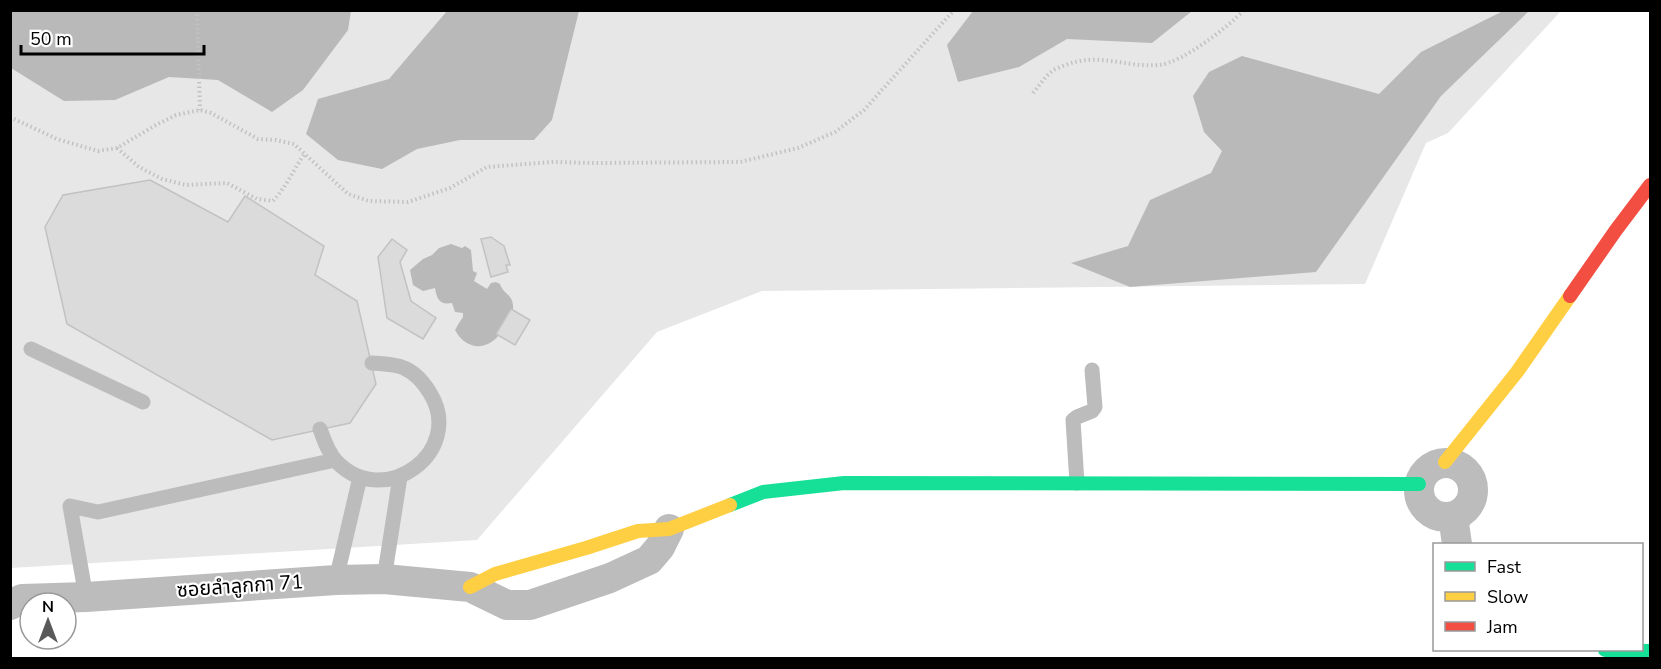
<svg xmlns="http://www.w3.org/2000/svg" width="1661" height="669" viewBox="0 0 1661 669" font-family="'Nunito Sans','Noto Sans Thai',sans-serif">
  <rect width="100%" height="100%" fill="#fff"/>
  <!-- green -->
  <path fill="#e7e7e7" d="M 11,11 L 1561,11 L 1448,133 L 1426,143 L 1365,284 L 762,291 L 657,332 L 477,540 L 11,568 Z"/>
  <!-- water -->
  <path fill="#b9b9b9" d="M 10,11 L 11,10 L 351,11 L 348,30 L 303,90 L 272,112 L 218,80 L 169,77 L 115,100 L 64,101 L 11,68 Z
    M 447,11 L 579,11 L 552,120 L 534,140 L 460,140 L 417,149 L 382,169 L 338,160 L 306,134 L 318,99 L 389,79 Z
    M 973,11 L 973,10 L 1192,11 L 1152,43 L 1067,39 L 1019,67 L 958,82 L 947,45 Z
    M 1503,11 L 1529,11 L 1441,96 L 1316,272 L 1130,287 L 1071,263 L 1128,246 L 1150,200 L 1211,173 L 1222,151 L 1204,132 L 1193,96 L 1209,72 L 1242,56 L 1379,94 L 1421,52 Z
    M 451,244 L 462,248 L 465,246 L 471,250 L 473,271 L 477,273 L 474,281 L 487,289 L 491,283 L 496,282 L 500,284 C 504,296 514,293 513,310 L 510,310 L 497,334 L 499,335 C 485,352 465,349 455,330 L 459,323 L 463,317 L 463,313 L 455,312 L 452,303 C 440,305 437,300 435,288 L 423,291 L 413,285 L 410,270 L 423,259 L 432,255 L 439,248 Z"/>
  <!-- building -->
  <path fill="#dbdbdb" stroke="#c2c2c2" stroke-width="1.5" d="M 150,180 L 228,222 L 245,196 L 324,246 L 315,275 L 357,301 L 376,384 L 350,423 L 272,440 L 67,324 L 45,227 L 63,195 Z
    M 491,237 L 504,246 L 510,265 L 506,265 L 508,272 L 491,277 L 481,239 Z
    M 392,239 L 407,250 L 400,262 L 411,301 L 436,318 L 423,339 L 387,318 L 378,257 Z
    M 511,309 L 530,320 L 515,345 L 496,334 Z"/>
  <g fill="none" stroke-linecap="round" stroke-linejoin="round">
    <!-- path -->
    <path stroke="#c2c2c2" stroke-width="4" stroke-dasharray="1.5 3" stroke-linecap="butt" d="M 197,10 L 200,110
      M 1033,93 C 1039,86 1044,78 1051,72 C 1054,69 1059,68 1063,66 C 1099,51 1124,68 1159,65 C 1182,63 1228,27 1244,10
      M 10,117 L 57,139 L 98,151 L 117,148 L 156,125 L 176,115 L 200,110 L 211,113 L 258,139 L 276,140 L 294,144 L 348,194 L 369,201 L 408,202 L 450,188 L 487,167 L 552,162 L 593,163 L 740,162 L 798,148 L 835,132 L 864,110 L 954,10
      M 117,148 L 139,167 L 162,179 L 186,185 L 227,183 L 257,199 L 273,201 C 286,187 294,169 305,153"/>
    <!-- lane -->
    <path stroke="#bcbcbc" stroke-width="15" d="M 31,349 L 143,402
      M 320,429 C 324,440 328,452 336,461 C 384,512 466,451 430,393 C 424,383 416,373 404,368 C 395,364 382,364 372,363
      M 1077,483 L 1073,420 L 1077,417 L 1092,411 L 1095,407 L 1092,370
      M 384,579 L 400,477
      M 336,580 L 360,477
      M 86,597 L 70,506 L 98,512 L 335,460"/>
    <!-- street -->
    <path stroke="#bcbcbc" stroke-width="30" d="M1419 490a27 27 0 1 1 54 0a27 27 0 1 1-54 0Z
      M 1453,516 L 1457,544
      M 10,605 L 22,599 L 86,597 L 336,580 L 384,579 L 470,587 L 507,605 L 530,605 L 610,578 L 649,560 L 660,547 L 669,529"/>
    <!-- fast -->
    <path stroke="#16e098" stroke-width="14" d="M 730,505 L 763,492 L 844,483 L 1419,484
      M 1605,650 L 1650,651"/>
    <!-- slow -->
    <path stroke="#ffcf43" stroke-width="14" d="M 1445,462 L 1517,372 L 1570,296
      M 470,587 L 495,574 L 586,548 L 638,531 L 669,529 L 730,505"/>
    <!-- jam -->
    <path stroke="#f24e42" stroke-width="14" d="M 1570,296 L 1616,230 L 1650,185"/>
  </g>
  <g text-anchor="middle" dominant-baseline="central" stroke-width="4.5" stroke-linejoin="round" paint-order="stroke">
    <!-- street labels -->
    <g font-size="20" fill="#000" stroke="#fff">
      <text transform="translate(240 586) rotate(-4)">ซอยลำลูกกา 71</text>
    </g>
  </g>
  <!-- border -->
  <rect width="1661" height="669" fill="none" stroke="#000000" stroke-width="24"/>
  <!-- legend -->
  <rect x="1433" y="543" width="210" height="108" fill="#ffffff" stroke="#999999" stroke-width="1.5"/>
  <rect x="1445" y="562" width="30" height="9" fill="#16e098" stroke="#999999" stroke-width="1.5"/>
  <text x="1487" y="573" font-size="18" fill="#000000">Fast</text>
  <rect x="1445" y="592" width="30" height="9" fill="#ffcf43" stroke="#999999" stroke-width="1.5"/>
  <text x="1487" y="603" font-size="18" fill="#000000">Slow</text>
  <rect x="1445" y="622" width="30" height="9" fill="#f24e42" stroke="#999999" stroke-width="1.5"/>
  <text x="1487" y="633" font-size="18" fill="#000000">Jam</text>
  <!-- north arrow -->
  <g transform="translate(48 621)"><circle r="28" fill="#ffffff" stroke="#999999" stroke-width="1.5"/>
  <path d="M0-4.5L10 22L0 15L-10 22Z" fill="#595959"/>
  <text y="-9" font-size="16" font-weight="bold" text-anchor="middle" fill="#000000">N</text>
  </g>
  <!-- scale -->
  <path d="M21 45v9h183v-9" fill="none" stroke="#000000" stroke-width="3"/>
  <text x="30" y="45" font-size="18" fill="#000000" stroke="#ffffff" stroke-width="4.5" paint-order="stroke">50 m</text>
</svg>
